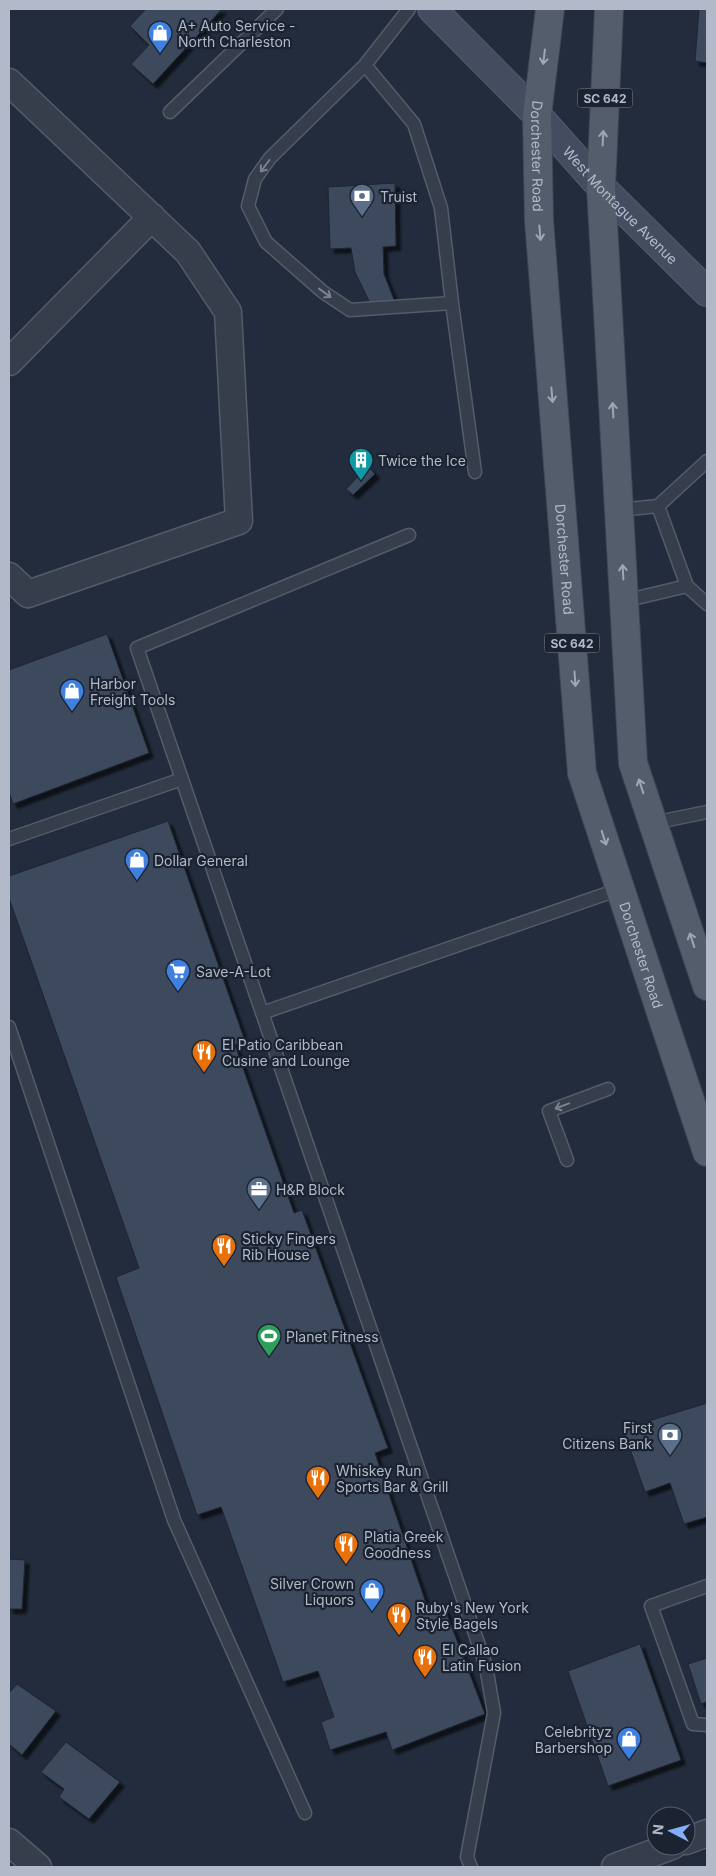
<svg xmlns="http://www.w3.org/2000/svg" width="716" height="1876" viewBox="0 0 716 1876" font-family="Inter,sans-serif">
  <defs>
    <filter id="shadow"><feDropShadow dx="4.5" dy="4.5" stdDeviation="1" flood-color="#0009"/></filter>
  </defs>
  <rect width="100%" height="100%" fill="#222c3c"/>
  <!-- building -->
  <path fill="#3e4a5b" stroke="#1d2533" filter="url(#shadow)" d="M 146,9 L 222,9 L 153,84 L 131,64 L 149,45 L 130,26 Z
    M 699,9 L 707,9 L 707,63 L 695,61 Z
    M 395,183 L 396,246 L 383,247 L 384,274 L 395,302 L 370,303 L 355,272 L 351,248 L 330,249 L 328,187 Z
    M 368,466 L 375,474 L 353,495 L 346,489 Z
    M 107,634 L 149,753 L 13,804 L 9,792 L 9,670 Z
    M 168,821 L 245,1041 L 235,1045 L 294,1213 L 302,1210 L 388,1448 L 375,1453 L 428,1609 L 443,1604 L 485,1714 L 392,1750 L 386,1732 L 330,1750 L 321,1722 L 334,1717 L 318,1671 L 283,1682 L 221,1507 L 197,1515 L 116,1277 L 139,1268 L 9,898 L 9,876 Z
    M 707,1403 L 707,1517 L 684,1524 L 670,1483 L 645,1492 L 623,1429 Z
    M 9,1559 L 25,1560 L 22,1609 L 9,1609 Z
    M 640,1644 L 681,1760 L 608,1786 L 568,1671 Z
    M 707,1658 L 707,1702 L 701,1704 L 688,1664 Z
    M 17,1684 L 56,1711 L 22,1755 L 9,1744 L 9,1693 Z
    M 66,1742 L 120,1782 L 89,1819 L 59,1797 L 64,1789 L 41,1772 Z"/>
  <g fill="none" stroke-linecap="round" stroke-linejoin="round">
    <defs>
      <path id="lane" d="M 409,9 L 365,65 L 270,158 L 255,179 L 248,206 L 266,242 L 323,292 L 350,310 L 452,303
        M 365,65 L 414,124 L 441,208 L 452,303 L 475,472
        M 170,112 L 277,9
        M 658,506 L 687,586 L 707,604
        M 619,510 L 658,506 L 707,461
        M 409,535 L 137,648 L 486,1666 L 494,1713 L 467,1857 L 471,1867
        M 624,601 L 687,586
        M 653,823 L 707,812
        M 9,839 L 182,779
        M 262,1013 L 620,889
        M 9,1027 L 174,1520 L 305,1813
        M 567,1160 L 549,1111 L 608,1089
        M 707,1586 L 651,1606 L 693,1724 L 707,1725"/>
      <path id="street" d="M 9,82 L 188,252 L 228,312 L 239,521 L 28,594 L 9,576
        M 9,362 L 152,217
        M 686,1841 L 707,1833
        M 9,1842 L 38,1867
        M 615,1867 L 672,1846"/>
      <g id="secondary">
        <path id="s1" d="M 432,9 L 537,115 L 601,187 L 707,292"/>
      </g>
      <g id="primary">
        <path id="s2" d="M 550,9 L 537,115 L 539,220 L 582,773 L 707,1152"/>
        <path d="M 609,9 L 601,187 L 633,763 L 707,986"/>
      </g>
    </defs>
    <!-- lane casing -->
    <use href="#lane" stroke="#545c6a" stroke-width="15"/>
    <!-- street casing -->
    <use href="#street" stroke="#545c6a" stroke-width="29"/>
    <!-- secondary casing -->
    <use href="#secondary" stroke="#545c6a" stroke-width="30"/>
    <!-- primary casing -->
    <use href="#primary" stroke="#3f4755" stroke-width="30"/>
    <!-- lane -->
    <use href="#lane" stroke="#363e4c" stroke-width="12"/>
    <!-- street -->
    <use href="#street" stroke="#363e4c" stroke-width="26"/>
    <!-- secondary -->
    <use href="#secondary" stroke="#444d5f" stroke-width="28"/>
    <!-- primary -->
    <use href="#primary" stroke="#545d6c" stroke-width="28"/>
  </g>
  <!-- one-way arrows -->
  <defs><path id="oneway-shaft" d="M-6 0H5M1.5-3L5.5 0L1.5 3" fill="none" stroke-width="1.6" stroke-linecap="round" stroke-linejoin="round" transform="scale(1.25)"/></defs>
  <g stroke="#9fa7b6">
    <use href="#oneway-shaft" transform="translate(544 57) rotate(97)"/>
    <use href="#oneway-shaft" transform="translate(603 138) rotate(-87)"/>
    <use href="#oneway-shaft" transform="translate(540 233) rotate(85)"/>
    <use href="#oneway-shaft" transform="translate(552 395) rotate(85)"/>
    <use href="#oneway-shaft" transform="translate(613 410) rotate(-93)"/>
    <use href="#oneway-shaft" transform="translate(623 572) rotate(-93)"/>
    <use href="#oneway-shaft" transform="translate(575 679) rotate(86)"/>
    <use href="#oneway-shaft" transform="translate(641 786) rotate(-108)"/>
    <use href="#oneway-shaft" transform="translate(604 838) rotate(72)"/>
    <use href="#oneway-shaft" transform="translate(692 940) rotate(-108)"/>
  </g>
  <g stroke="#7a8290">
    <use href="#oneway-shaft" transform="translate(265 166) rotate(127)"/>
    <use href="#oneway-shaft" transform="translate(325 293) rotate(36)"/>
    <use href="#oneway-shaft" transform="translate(562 1106) rotate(159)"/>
  </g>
  <!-- icons -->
  <defs>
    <symbol id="shop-pin" viewBox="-11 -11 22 30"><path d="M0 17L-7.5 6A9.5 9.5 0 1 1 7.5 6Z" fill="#3f7fe0" stroke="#1b2331"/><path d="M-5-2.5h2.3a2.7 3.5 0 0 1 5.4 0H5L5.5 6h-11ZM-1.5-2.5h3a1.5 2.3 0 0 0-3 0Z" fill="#fff"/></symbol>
    <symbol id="bank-pin" viewBox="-11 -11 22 30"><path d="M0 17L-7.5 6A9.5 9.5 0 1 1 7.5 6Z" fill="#5c6f8a" stroke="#1b2331"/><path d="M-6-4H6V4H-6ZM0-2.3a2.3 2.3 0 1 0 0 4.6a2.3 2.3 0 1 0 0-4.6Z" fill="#fff"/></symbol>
    <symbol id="building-pin" viewBox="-11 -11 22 30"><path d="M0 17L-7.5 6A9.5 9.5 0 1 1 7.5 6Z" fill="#0f9aa8" stroke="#1b2331"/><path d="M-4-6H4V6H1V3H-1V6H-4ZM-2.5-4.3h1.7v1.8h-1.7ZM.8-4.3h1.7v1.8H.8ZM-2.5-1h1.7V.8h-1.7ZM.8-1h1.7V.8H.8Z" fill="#fff"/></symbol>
    <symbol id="supermarket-pin" viewBox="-11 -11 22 30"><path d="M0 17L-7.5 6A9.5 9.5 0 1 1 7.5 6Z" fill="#3f7fe0" stroke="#1b2331"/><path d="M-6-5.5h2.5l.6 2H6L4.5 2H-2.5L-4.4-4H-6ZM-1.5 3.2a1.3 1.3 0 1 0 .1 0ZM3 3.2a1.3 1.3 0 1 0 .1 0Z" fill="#fff"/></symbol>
    <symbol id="restaurant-pin" viewBox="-11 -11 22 30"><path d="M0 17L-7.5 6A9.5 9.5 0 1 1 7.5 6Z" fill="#e8710a" stroke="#1b2331"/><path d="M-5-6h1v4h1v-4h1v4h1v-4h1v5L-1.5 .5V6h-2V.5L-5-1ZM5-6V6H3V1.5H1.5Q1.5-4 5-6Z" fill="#fff"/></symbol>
    <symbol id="office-pin" viewBox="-11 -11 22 30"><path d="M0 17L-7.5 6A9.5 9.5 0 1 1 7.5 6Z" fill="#5c6f8a" stroke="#1b2331"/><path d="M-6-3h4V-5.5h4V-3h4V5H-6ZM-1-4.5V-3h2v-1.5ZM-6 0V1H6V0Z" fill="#fff"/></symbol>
    <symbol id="stadium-pin" viewBox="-11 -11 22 30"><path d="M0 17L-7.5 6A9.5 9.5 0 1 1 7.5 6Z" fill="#2e9e5b" stroke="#1b2331"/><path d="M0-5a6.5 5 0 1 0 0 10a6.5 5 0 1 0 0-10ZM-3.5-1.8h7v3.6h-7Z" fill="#fff"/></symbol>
  </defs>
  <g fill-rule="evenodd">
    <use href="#shop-pin" x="146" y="19" width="28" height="38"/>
    <use href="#bank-pin" x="348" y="182" width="28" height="38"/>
    <use href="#building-pin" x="347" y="446" width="28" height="38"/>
    <use href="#shop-pin" x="58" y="677" width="28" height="38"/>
    <use href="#shop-pin" x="123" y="846" width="28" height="38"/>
    <use href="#supermarket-pin" x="164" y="957" width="28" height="38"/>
    <use href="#restaurant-pin" x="190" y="1038" width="28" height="38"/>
    <use href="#office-pin" x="245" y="1175" width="28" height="38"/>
    <use href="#restaurant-pin" x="210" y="1232" width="28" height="38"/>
    <use href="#stadium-pin" x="255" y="1322" width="28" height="38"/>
    <use href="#bank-pin" x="656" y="1421" width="28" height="38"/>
    <use href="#restaurant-pin" x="304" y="1464" width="28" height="38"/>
    <use href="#restaurant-pin" x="332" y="1530" width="28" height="38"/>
    <use href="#shop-pin" x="358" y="1577" width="28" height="38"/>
    <use href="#restaurant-pin" x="385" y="1601" width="28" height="38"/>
    <use href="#restaurant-pin" x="411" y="1643" width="28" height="38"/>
    <use href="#shop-pin" x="615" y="1725" width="28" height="38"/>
  </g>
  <g text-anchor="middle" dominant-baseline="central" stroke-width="4.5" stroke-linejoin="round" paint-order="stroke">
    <!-- shield labels -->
    <g fill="#1b2331" stroke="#858c9b" stroke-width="1">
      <rect x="577.5" y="88.5" width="55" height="19" rx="4"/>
      <rect x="544.5" y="633.5" width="55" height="19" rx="4"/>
    </g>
    <g font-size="12" font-weight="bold" fill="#b2b9c8">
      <text x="605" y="98">SC 642</text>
      <text x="572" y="643">SC 642</text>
    </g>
    <!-- poi labels -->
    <g font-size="14" fill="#b2b9c8" stroke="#1b2331" text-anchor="start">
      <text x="178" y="25">A+ Auto Service -<tspan x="178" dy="16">North Charleston</tspan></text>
      <text x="380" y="196">Truist</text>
      <text x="378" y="460">Twice the Ice</text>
      <text x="90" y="683">Harbor<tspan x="90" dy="16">Freight Tools</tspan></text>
      <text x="154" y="860">Dollar General</text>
      <text x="196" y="971">Save-A-Lot</text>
      <text x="222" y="1044">El Patio Caribbean<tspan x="222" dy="16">Cusine and Lounge</tspan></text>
      <text x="276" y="1189">H&amp;R Block</text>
      <text x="242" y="1238">Sticky Fingers<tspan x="242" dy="16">Rib House</tspan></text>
      <text x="286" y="1336">Planet Fitness</text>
      <text x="652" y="1427" text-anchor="end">First<tspan x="652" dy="16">Citizens Bank</tspan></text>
      <text x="336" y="1470">Whiskey Run<tspan x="336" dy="16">Sports Bar &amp; Grill</tspan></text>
      <text x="364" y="1536">Platia Greek<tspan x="364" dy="16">Goodness</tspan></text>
      <text x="354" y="1583" text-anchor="end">Silver Crown<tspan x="354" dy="16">Liquors</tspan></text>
      <text x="416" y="1607">Ruby's New York<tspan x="416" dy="16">Style Bagels</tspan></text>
      <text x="442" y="1649">El Callao<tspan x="442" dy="16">Latin Fusion</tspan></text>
      <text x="612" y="1731" text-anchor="end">Celebrityz<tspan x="612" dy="16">Barbershop</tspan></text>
    </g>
    <!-- street labels -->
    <g font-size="14" fill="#b2b9c8" stroke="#1b2331">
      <text stroke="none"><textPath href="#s2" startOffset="148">Dorchester Road</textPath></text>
      <text stroke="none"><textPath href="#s1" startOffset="272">West Montague Avenue</textPath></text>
      <text stroke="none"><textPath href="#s2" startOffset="552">Dorchester Road</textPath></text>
      <text stroke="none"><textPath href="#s2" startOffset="958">Dorchester Road</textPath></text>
    </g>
  </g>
  <!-- border -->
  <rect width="716" height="1876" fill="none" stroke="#b2b9c8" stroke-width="20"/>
  <!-- north arrow -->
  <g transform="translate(671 1831) rotate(276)"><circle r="24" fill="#1b2331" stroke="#575f6d"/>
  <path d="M0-4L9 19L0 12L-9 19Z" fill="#85adf9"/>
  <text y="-8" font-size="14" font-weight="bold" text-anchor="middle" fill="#b2b9c8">N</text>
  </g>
</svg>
